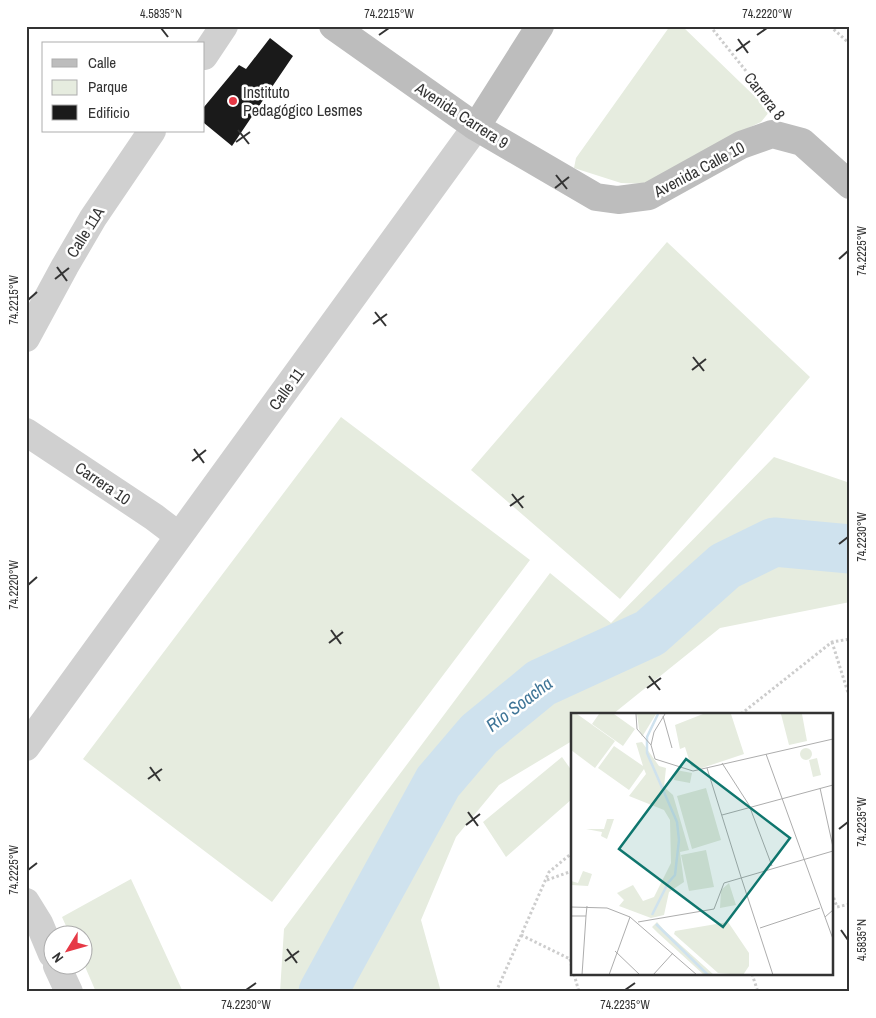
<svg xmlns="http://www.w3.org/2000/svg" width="876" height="1018" viewBox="0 0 876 1018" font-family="'Archivo Narrow',sans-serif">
  <rect width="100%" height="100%" fill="#fff"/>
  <!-- green -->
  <path fill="#e6ecdf" d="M 670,26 L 682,26 L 770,111 L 761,122 L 733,135 L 650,184 L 621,183 L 574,168 L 576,158 Z
    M 667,242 L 810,377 L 620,599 L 471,470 Z
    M 341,417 L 530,560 L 272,902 L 83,759 Z
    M 774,457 L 850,483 L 850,602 L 720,628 L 613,714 L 572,714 L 572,741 L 499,785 L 456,837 L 421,920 L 441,992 L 280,992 L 284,929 L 550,573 L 611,623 Z
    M 562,757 L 572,771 L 572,799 L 506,857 L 483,822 Z
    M 131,879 L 183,992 L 96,992 L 83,962 L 82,936 L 70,935 L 62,917 Z"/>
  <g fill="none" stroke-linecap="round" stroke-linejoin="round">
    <!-- river -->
    <path stroke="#cfe2ee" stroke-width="49" d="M 323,992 L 438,782 L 479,734 L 541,683 L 650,633 L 725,566 L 774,542 L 850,549"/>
  </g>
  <!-- building -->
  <path fill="#1a1a1a" d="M 270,38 L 293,56 L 232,146 L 204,123 L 204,107 L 239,65 L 246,69 Z"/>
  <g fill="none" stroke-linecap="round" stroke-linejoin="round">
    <!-- path -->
    <path stroke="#cdcdcd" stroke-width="3" stroke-dasharray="2.5 2.5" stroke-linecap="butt" d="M 710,26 L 774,106
      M 830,26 L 850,44
      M 832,642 L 850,699
      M 741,714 L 832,642 L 850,639
      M 547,880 L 572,871
      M 832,893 L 837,907 L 850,904
      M 521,935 L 570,959 L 572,959
      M 570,959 L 572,968
      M 574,974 L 579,992
      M 752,974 L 758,992
      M 496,992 L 549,872 L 572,853"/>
    <!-- minor -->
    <path stroke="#d0d0d0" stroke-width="28" d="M 204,56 L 224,26
      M 26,338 L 65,266 L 93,218 L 152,131
      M 26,432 L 154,517 L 179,536
      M 26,747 L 476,127"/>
    <!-- tertiary -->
    <path stroke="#d0d0d0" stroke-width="28" d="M 26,902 L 39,923 L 52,954
      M 57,966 L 69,992"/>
    <!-- secondary -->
    <path stroke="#bdbdbd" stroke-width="28" d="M 333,26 L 476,127 L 596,197 L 618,200 L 649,196 L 741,145 L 772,134 L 802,142 L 850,185
      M 476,127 L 540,26"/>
  </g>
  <!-- ticks -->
  <path fill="none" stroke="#333" stroke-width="2" d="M 161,28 L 168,37M 379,35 L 389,28M 757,35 L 767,28M 738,39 L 748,53M 736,51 L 750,41M 238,130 L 249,144M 236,142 L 250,132M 556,175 L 567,189M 555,188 L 569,177M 839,259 L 848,251M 57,267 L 67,281M 55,279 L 69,268M 28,300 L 37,292M 375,312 L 386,326M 373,324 L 387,314M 693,357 L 704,371M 692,370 L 706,359M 194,449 L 204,463M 192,461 L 206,450M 512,494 L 523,508M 510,506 L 524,496M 839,544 L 848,537M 28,585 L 37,577M 331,630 L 341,644M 329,643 L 343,632M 649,676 L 660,690M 647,688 L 661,678M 150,767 L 160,781M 148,779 L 162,769M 468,812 L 478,826M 466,825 L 480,814M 839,829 L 848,822M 28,870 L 37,863M 841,930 L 848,940M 287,949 L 297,963M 285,961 L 299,951M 246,990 L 256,983M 625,990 L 635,983"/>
  <!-- markers -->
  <circle fill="#e63946" stroke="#fff" stroke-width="2" cx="233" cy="101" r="5"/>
  <g text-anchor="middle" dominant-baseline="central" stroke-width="5" stroke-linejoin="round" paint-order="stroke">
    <!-- poi labels -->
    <g font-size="16" fill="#333" stroke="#fff" text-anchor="start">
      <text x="243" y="92">Instituto<tspan x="243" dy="18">Pedagógico Lesmes</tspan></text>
    </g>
    <!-- street labels -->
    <g font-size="16" fill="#333" stroke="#fff">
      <text transform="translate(765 96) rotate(52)">Carrera 8</text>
      <text transform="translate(462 115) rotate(33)">Avenida Carrera 9</text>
      <text transform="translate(699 169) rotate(-28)">Avenida Calle 10</text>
      <text transform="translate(85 232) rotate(-58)">Calle 11A</text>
      <text transform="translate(286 389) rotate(-54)">Calle 11</text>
      <text transform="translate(103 483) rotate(34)">Carrera 10</text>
    </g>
    <!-- water labels -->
    <g font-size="18" font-style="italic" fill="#3f7597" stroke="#fff">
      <text transform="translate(519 704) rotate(-37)">Río Soacha</text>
    </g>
  </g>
  <!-- overview -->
  <g transform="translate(571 713)">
    <rect width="262" height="262" fill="#fff"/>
    <path d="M 0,1 L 6,1 L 44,28 L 24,55 L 0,37 ZM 28,1 L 43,1 L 64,16 L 52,33 L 21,11 ZM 66,1 L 85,1 L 71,24 L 68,16 ZM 132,1 L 160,1 L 173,41 L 128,56 L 120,53 L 114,34 L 109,36 L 104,12 ZM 210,1 L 231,1 L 236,28 L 218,32 ZM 71,29 L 88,53 L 95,55 L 93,74 L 102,82 L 118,137 L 109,139 L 113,169 L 98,179 L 93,202 L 80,205 L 48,193 L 53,187 L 46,180 L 62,172 L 72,188 L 83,184 L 100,150 L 99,107 L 93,97 L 58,83 L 75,61 L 73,56 L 58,77 L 27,55 L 43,33 L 72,53 L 65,30 ZM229 41a6 6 0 1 1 12 0a6 6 0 1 1-12 0ZM 246,45 L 250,62 L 242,64 L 238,47 ZM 105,57 L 121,60 L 119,70 L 103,67 ZM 135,75 L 150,127 L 121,136 L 106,83 ZM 36,106 L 43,106 L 36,126 L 30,123 L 31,119 L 15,116 L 33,116 ZM 135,137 L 143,174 L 118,178 L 110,142 ZM 12,158 L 21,161 L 17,173 L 0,172 L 0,168 L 7,170 ZM 158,170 L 165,192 L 149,195 L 150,177 ZM 86,209 L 93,217 L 143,262 L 133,262 L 87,220 L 81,214 ZM 157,209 L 178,240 L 178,253 L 172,262 L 147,260 L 103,221 L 104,218 Z" fill="#e6ecdf"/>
    <path fill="none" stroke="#cfe2ee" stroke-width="2.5" d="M 81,202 L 97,170 L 104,162 L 108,127 L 106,109 L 76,40 L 76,24 L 87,1M 85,211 L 137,262"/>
    <path fill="none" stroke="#adadad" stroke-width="1" d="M 65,1 L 66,16 L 80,32 L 84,46 L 122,58 L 262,26M 92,3 L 101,35M 80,32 L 83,19 L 94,1M 195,41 L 254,204M 151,50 L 178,92 L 201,153M 136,55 L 170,164M 249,75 L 262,134M 151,102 L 262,72M 170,164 L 202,262M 0,194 L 36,195 L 59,204 L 126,262M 262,197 L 254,204 L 262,226M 0,203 L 15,203 L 16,193M 67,209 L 143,196 L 153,170 L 262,138M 189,215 L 249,195M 44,238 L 69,262M 11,262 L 15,203M 38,262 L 59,204M 82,262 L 102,240"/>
    <path fill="#0f766e" fill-opacity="0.15" stroke="#0f766e" stroke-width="2.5" d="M 115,46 L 219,125 L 152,214 L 48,136 Z"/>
    <rect width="262" height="262" fill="none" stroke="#333" stroke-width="2.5"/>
  </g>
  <!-- border -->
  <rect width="876" height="1018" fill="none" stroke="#ffffff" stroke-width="55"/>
  <!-- legend -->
  <rect x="42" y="42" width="162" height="90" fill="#ffffff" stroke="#adadad"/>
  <rect x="52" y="59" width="25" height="8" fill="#bdbdbd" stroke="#adadad"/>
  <text x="88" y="68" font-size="15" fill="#333333">Calle</text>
  <rect x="52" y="80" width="25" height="15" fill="#e6ecdf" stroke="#adadad"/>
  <text x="88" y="92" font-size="15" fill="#333333">Parque</text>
  <rect x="52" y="105" width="25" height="15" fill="#1a1a1a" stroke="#adadad"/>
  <text x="88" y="118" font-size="15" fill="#333333">Edificio</text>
  <!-- north arrow -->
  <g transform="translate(68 950) rotate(233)"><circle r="24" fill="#ffffff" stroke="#adadad"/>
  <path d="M0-4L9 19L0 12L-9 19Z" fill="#e63946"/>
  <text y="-8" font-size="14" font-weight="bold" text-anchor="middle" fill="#333333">N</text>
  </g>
  <rect x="28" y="28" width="820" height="962" fill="none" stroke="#333" stroke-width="2"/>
  <g font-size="12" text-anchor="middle" fill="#333">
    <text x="161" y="18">4.5835°N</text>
    <text x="389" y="18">74.2215°W</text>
    <text x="767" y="18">74.2220°W</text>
    <text transform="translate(862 251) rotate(-90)" y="4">74.2225°W</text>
    <text transform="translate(14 300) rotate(-90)" y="4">74.2215°W</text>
    <text transform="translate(862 537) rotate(-90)" y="4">74.2230°W</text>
    <text transform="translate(14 585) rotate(-90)" y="4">74.2220°W</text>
    <text transform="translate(862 822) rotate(-90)" y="4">74.2235°W</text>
    <text transform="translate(14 870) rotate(-90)" y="4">74.2225°W</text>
    <text transform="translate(862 940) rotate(-90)" y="4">4.5835°N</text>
    <text x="246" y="1009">74.2230°W</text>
    <text x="625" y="1009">74.2235°W</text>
  </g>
</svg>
